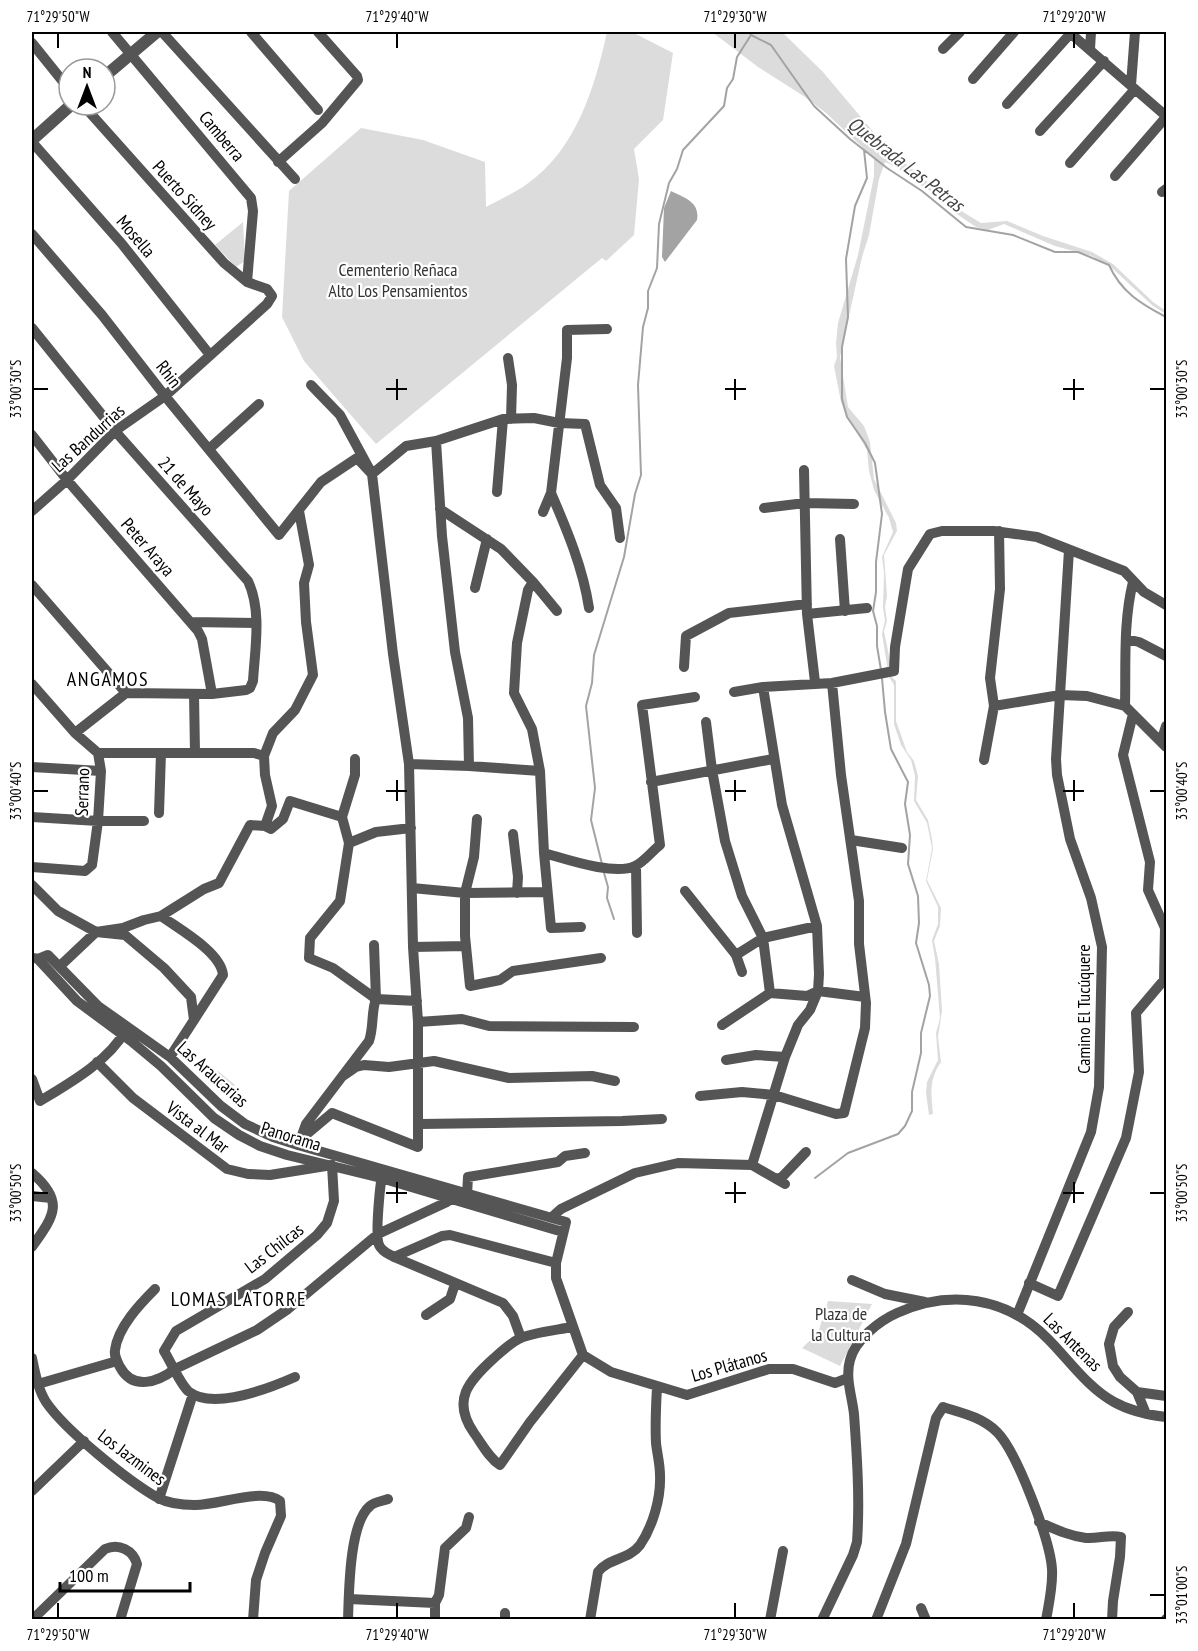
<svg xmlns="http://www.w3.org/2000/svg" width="1198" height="1651" viewBox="0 0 1198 1651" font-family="'PT Sans Narrow',sans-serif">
  <rect width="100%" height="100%" fill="#fff"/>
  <!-- green -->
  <path fill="#dcdcdc" d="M 607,32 L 632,32 L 673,53 L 663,120 L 634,149 L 639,179 L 634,235 L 606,261 L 602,258 L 376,444 L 304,361 L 282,317 L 289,191 L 361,128 L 423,140 L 485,162 L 486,207 C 500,199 515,193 527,184 C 576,150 595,87 607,32 Z
    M 712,32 L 782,32 L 823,72 L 886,147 L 963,212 L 981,223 L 1007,221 L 1043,236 L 1092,252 L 1113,264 L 1153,302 L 1166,311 L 1166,314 L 1153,306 L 1112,268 L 1092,256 L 1055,246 L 1004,224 L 988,230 L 976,227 L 954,212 L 937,195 L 911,179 L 898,168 L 885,162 L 879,179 L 869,235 L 862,257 L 840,357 L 848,407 L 864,426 L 870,442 L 874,479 L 896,523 L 897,531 L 884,555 L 887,596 L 885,607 L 887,621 L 884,631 L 890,661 L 890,675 L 896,681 L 896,721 L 907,752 L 914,761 L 918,776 L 916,800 L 928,820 L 932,839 L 933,849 L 927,880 L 941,908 L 940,926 L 934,941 L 939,964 L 942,1011 L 938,1037 L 941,1062 C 929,1079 931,1094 933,1114 L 929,1115 L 926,1093 L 927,1082 L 938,1060 L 936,1033 L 940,1018 L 935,958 L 932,940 L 938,924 L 938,907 L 926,881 L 932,848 L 927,823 L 914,801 L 915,776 L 911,760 L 901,745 L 894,724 L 894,685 L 889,677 L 882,634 L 885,620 L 883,608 L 884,573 L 882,557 L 893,532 L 889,518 L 874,490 L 869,471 L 867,450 L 845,413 L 841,402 L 834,366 L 837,357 L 836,343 L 838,323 L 858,255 L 874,176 L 874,158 L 826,113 L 805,97 L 758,67 Z
    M 243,222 L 245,261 L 236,267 L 215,245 Z
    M 218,1071 L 235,1085 L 227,1094 L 210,1080 Z
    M 828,1301 L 872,1304 L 840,1366 L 802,1348 L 818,1333 Z"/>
  <!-- water -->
  <path fill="#a3a3a3" d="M 671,191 C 685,198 700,202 697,220 L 665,262 L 662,257 L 664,208 Z"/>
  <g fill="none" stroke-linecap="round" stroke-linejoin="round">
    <!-- stream -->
    <path stroke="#a3a3a3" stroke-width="2" d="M 749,32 L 751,35 L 771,45 L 814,106 L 850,139 L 887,168 L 922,191 L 966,227 L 1013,235 L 1055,252 L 1078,252 L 1109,265 C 1121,292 1141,304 1166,317
      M 864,150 L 867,178 L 855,206 L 846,259 L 848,317 L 842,347 L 842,399 L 847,417 L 865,443 L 875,463 L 882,514 L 876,562 L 876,592 L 873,611 L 877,626 L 877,646 L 881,670
      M 602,864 L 591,820 L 595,788 L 586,706 L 592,683 L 594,655 L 624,557 L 635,494 L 641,475 L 638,385 L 643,327 L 648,308 L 648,291 L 657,268 L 659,224 L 669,183 L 677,169 L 683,150 L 724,106 L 727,88 L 733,79 L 737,57 L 751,35
      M 604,873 L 608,887 L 607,898 L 614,919
      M 815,1178 L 848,1153 L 898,1134 L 905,1126 L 912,1111 L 912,1092 L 921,1053 L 921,1033 L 930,996 L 929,985 L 916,943 L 919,923 L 918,896 L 908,864 L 910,835 L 905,804 L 908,782 L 891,749 L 885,712 L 882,678"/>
    <!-- minor -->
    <path stroke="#555" stroke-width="10" d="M 112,32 L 251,198 L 253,211 L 247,282
      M 162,32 L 295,179
      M 251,32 L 318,110
      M 1069,32 L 1166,116
      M 32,43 L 69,89
      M 943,49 L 960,32
      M 1090,49 L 1091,32
      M 973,79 L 1014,32
      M 1131,85 L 1135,32
      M 1007,104 L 1071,33
      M 1040,131 L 1104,61
      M 32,142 L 122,244 L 210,355
      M 278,162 L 322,123 L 358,80 L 357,76 L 318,32
      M 1070,163 L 1135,89
      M 1115,176 L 1166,117
      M 1162,192 L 1166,189
      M 32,234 L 102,315 L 165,396 L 279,535 L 321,482 L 357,458 L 372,474 L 406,446 L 436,441 L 503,419 L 534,418 L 559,423 L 585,424 L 600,485 L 616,508 L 620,538
      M 32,328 L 115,431 L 248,581 C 262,611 255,648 253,681 L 250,688 L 246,690 L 212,694 L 126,693 L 75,733
      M 508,358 L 512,385 L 511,419
      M 32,435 L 67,480 L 198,631 L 202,639 L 212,694
      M 436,441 L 442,536 L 455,652 L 468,718 L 469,766
      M 209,449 L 259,404
      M 804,470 L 807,614 L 815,682
      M 497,492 L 503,419
      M 551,493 C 567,530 583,568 589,608
      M 764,508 L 805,503 L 854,504
      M 440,509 L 501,549 L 533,582 L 557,611
      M 32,511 L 67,480 L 115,431 L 165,396 L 267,304 L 272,296 L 267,289 L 247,282 L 224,263 L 83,105
      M 299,511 L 309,565 L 304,583 L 306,622 L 313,675 L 295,710 L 273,733 L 264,756 L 265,775 L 272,806 L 265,826 L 271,829 L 283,819 L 290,801 L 342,817 L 349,843 L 340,901 L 310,938 L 309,958 L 333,968 L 376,999 L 417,1001
      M 543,512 L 551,493 L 567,358 L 567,330 L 607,329
      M 999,531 L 1000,589 L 990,678 L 994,706 L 1060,695 L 1087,696 L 1125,706 L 1166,747
      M 840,539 L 845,611
      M 533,582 L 528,590 L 517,643 L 514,693 L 532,729 L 540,771 L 544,853 L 551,928 L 581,927
      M 32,585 L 126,693
      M 475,588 L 487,539
      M 807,614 L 867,608
      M 191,622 L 256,623
      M 1126,639 L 1139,642 L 1166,656
      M 684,667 L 686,636 L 729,613 L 807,604
      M 32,684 L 75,733 L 98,753 L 101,771 L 98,821 L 92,865 L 85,871 L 32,867
      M 734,692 L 763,687 L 832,683 L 894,671 L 895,647 L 908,569 L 930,534 L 942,531 L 994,531 L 1037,537 L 1124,571 L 1144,592 L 1166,605
      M 194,694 L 195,753
      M 1125,706 C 1126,665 1123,622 1133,582
      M 706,722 L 712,770 L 725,841 L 742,896 L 763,938 L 770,993
      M 1161,742 L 1166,726
      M 98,753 L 254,753 L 264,756
      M 984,760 L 994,706
      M 409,764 L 469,766 L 540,771
      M 32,767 L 101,771
      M 651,782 L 773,759
      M 159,813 L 161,753
      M 32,817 L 98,821 L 144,821
      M 342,817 L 355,775 L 355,759
      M 477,819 L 474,857 L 465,893 L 465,936 L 470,986 L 500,980 L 513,971 L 601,958
      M 513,834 L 518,877 L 517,893
      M 851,840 L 902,848
      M 349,843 L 376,832 L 411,828
      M 544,853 C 566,859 614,876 635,866 C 644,862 652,851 660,845 L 642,705 L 695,697
      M 636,866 L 637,933
      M 32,885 L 58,911 L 96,932 L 125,935 L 164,968 L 191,997 L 194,1020 L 170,1057
      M 412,888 L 465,893 L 546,892
      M 685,891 L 736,955 L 763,938 L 817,926
      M 161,916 L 204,889 L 219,883 L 250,825 L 265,826
      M 413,947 L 466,946
      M 736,955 L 742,972
      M 34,958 L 38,959 L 77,1001 L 131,1041 L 161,1066 L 214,1118 L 239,1135 L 260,1146 L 287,1155 L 381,1178 L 563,1232
      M 38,959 L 48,955 L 98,1006 L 170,1057 L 221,1106 L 245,1124 L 273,1137 L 298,1145 L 566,1222 L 556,1263 L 556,1278 L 583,1355 L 611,1372 L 687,1395 L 769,1369 L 793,1369 L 835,1383 L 848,1378
      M 60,966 L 96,932 L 123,928 L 144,920 L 161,916 C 179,929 221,952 223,975 L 194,1020
      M 418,1022 L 462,1019 L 489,1026 L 634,1027
      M 722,1025 L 770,993 L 807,996 L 818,991 L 865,997
      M 726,1060 L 756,1055 L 785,1057
      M 97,1062 L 133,1098 L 227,1169 L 248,1174 L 270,1175 L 332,1165 L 334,1201 L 327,1223 L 317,1235 L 265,1279 L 176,1331 L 164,1351 C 171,1362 179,1382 188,1391 C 212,1411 270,1388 295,1377
      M 343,1076 L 356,1067 L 364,1065 L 389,1067 L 434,1061 L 509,1078 L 592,1076 L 615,1081
      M 32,1079 L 40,1101 C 68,1084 109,1061 125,1031
      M 700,1096 L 742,1092 L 774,1095 L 836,1114 L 844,1113 L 865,1028 L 866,1003 L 859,944 L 859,901 L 841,775 L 832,683
      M 420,1124 L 622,1121 L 662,1119
      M 301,1138 L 306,1124 L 369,1041 C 374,1027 371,1012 376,999 L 374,945
      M 298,1145 L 301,1139 L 332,1113 L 418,1147 L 418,1022 L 413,947 L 409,764 L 393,654 L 372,474 L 340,415 L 311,385
      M 752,1165 L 785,1057 L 798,1025 L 810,1010 L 818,991 L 819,974 L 817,926 L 782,805 L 763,687
      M 383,1171 C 380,1183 375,1235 379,1245 C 382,1252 389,1254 394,1257 L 503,1303 L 513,1316 L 521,1338
      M 32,1173 C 66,1202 53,1217 32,1247
      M 777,1179 L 782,1177 L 806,1152
      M 467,1195 L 468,1177 L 558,1162 L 565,1156 L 585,1153
      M 32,1196 L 51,1198
      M 552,1217 L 561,1209 L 635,1173 L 678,1163 L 752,1165 L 785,1184
      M 394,1257 L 442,1236 L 450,1235 L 556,1263
      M 852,1280 L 885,1294 L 925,1302
      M 1029,1283 L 1058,1296 L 1126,1138 L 1139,1072 L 1136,1013 L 1164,980 L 1165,928 L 1148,890 L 1150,862 L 1123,755 L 1133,714
      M 155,1289 C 140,1304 118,1327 115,1350 C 114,1356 117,1361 120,1367 C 133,1391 158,1382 175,1369 L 257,1330 L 288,1309 L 378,1234 L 447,1202 L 448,1198
      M 1128,1312 L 1114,1327 L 1109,1344 L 1113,1366 L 1120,1377 L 1137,1392 L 1146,1414
      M 426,1315 L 450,1299 L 455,1284
      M 1017,1315 L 1091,1132 L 1099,1087 L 1102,947 L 1091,898 L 1070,839 L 1057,775 L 1056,759 L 1069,550
      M 572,1327 C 556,1330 538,1332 523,1337 C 512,1341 502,1351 493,1359 C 469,1381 451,1400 474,1433 C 482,1444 489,1458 500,1465 L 530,1422 L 583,1355
      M 32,1358 C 35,1373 38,1389 46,1402 C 65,1430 128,1481 158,1498 C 168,1503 183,1505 194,1505 C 217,1506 261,1487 280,1501 L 281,1516 L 265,1553 L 256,1580 L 253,1620
      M 38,1384 L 117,1361
      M 1137,1392 L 1166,1396
      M 32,1491 L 84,1441
      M 159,1499 L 193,1394
      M 1039,1522 C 1055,1529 1069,1536 1086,1538 C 1098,1539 1110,1534 1121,1537 L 1120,1557 L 1113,1601 L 1112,1620
      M 349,1599 L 435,1603
      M 921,1608 L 926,1620
      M 505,1613 L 505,1620
      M 32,1620 L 105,1549 C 119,1543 133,1550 137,1564 L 120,1620
      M 348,1620 C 349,1593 349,1523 370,1506 C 374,1502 383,1501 388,1499
      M 435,1620 L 435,1603 L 439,1595 L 445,1548 L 466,1528 L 469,1517
      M 590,1620 L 598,1572 C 608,1558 629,1560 640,1545 C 653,1526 661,1498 660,1475 C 660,1464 657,1453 656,1443 C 655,1424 656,1405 657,1387
      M 770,1620 L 783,1551
      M 822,1620 L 853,1555 L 857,1542 C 860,1500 857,1456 854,1414 C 852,1396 845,1378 850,1360 C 855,1340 879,1321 897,1313 C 950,1289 1007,1297 1048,1339 C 1069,1360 1088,1388 1114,1402 C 1130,1411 1149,1415 1166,1417
      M 876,1620 L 906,1544 L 936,1418 L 943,1407 C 962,1413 982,1417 997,1432 C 1017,1452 1050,1540 1052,1569 C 1053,1586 1049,1603 1046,1620
      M 1166,1620 L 1166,1619"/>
    <!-- tertiary -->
    <path stroke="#555" stroke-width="12" d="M 105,76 L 157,32
      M 32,140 L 71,105"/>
  </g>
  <!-- ticks -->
  <path fill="none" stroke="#000" stroke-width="2" d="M 58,33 L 58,48M 397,33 L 397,48M 735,33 L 735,48M 1074,33 L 1074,48M 397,379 L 397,400M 735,379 L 735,400M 1074,379 L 1074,400M 33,389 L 48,389M 386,389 L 407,389M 725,389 L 746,389M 1063,389 L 1084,389M 1150,389 L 1165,389M 397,780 L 397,801M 735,780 L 735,801M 1074,780 L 1074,801M 33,791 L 48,791M 386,791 L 407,791M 725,791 L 746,791M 1063,791 L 1084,791M 1150,791 L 1165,791M 397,1182 L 397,1203M 735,1182 L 735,1203M 1074,1182 L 1074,1203M 33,1193 L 48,1193M 386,1193 L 407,1193M 725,1193 L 746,1193M 1063,1193 L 1084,1193M 1150,1193 L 1165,1193M 1150,1595 L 1165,1595M 58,1603 L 58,1618M 397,1603 L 397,1618M 735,1603 L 735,1618M 1074,1603 L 1074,1618"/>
  <g text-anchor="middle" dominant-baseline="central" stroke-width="4.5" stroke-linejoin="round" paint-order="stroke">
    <!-- street labels -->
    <g font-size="18" fill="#000" stroke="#fff">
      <text transform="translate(222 136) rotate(50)">Camberra</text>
      <text transform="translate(185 195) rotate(48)">Puerto Sidney</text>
      <text transform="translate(136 236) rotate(50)">Mosella</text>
      <text transform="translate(169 374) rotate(52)">Rhin</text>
      <text transform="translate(88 438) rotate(-42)">Las Bandurrias</text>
      <text transform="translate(186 486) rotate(48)">21 de Mayo</text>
      <text transform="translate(148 547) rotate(49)">Peter Araya</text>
      <text transform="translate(82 792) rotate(-88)">Serrano</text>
      <text transform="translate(1083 1009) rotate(-90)">Camino El Tucúquere</text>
      <text transform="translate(213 1074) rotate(42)">Las Araucarias</text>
      <text transform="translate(198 1127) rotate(37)">Vista al Mar</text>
      <text transform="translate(291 1136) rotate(17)">Panorama</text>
      <text transform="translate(274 1248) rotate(-38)">Las Chilcas</text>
      <text transform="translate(1073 1342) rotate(45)">Las Antenas</text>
      <text transform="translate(729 1365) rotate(-16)">Los Plátanos</text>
      <text transform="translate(132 1457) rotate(37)">Los Jazmines</text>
    </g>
    <!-- park labels -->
    <g font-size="18" fill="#333" stroke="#fff">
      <text x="398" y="269">Cementerio Reñaca<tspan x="398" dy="21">Alto Los Pensamientos</tspan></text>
      <text x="841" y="1313">Plaza de<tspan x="841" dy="21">la Cultura</tspan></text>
    </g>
    <!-- water labels -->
    <g font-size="20" font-style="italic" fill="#444" stroke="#fff">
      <text transform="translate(906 164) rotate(38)">Quebrada Las Petras</text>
    </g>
    <!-- neighbourhood labels -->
    <g font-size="20" letter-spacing="1.5" fill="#000" stroke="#fff">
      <text x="108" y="679">ANGAMOS</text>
      <text x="239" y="1299">LOMAS LATORRE</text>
    </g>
  </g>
  <!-- border -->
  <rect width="1198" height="1651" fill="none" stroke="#ffffff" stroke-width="66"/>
  <!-- north arrow -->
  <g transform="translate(87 87)"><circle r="28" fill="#ffffff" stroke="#999999" stroke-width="1.5"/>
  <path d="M0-4.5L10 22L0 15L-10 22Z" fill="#000000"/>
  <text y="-9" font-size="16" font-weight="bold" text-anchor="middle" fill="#000000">N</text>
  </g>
  <!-- scale -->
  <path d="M60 1582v9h130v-9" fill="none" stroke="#000000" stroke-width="3"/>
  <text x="69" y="1582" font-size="18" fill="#000000" stroke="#ffffff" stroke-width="4.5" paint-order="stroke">100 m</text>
  <rect x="33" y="33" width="1132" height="1585" fill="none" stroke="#000" stroke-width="2"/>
  <g font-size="15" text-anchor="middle" fill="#000">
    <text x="58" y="22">71°29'50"W</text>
    <text x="397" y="22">71°29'40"W</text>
    <text x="735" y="22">71°29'30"W</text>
    <text x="1074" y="22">71°29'20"W</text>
    <text transform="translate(16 389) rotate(-90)" y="5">33°00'30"S</text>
    <text transform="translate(1182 389) rotate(-90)" y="5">33°00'30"S</text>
    <text transform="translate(16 791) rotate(-90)" y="5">33°00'40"S</text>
    <text transform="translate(1182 791) rotate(-90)" y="5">33°00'40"S</text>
    <text transform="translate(16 1193) rotate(-90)" y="5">33°00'50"S</text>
    <text transform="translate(1182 1193) rotate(-90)" y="5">33°00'50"S</text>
    <text transform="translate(1182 1595) rotate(-90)" y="5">33°01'00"S</text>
    <text x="58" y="1640">71°29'50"W</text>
    <text x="397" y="1640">71°29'40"W</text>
    <text x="735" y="1640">71°29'30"W</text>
    <text x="1074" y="1640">71°29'20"W</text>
  </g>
</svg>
